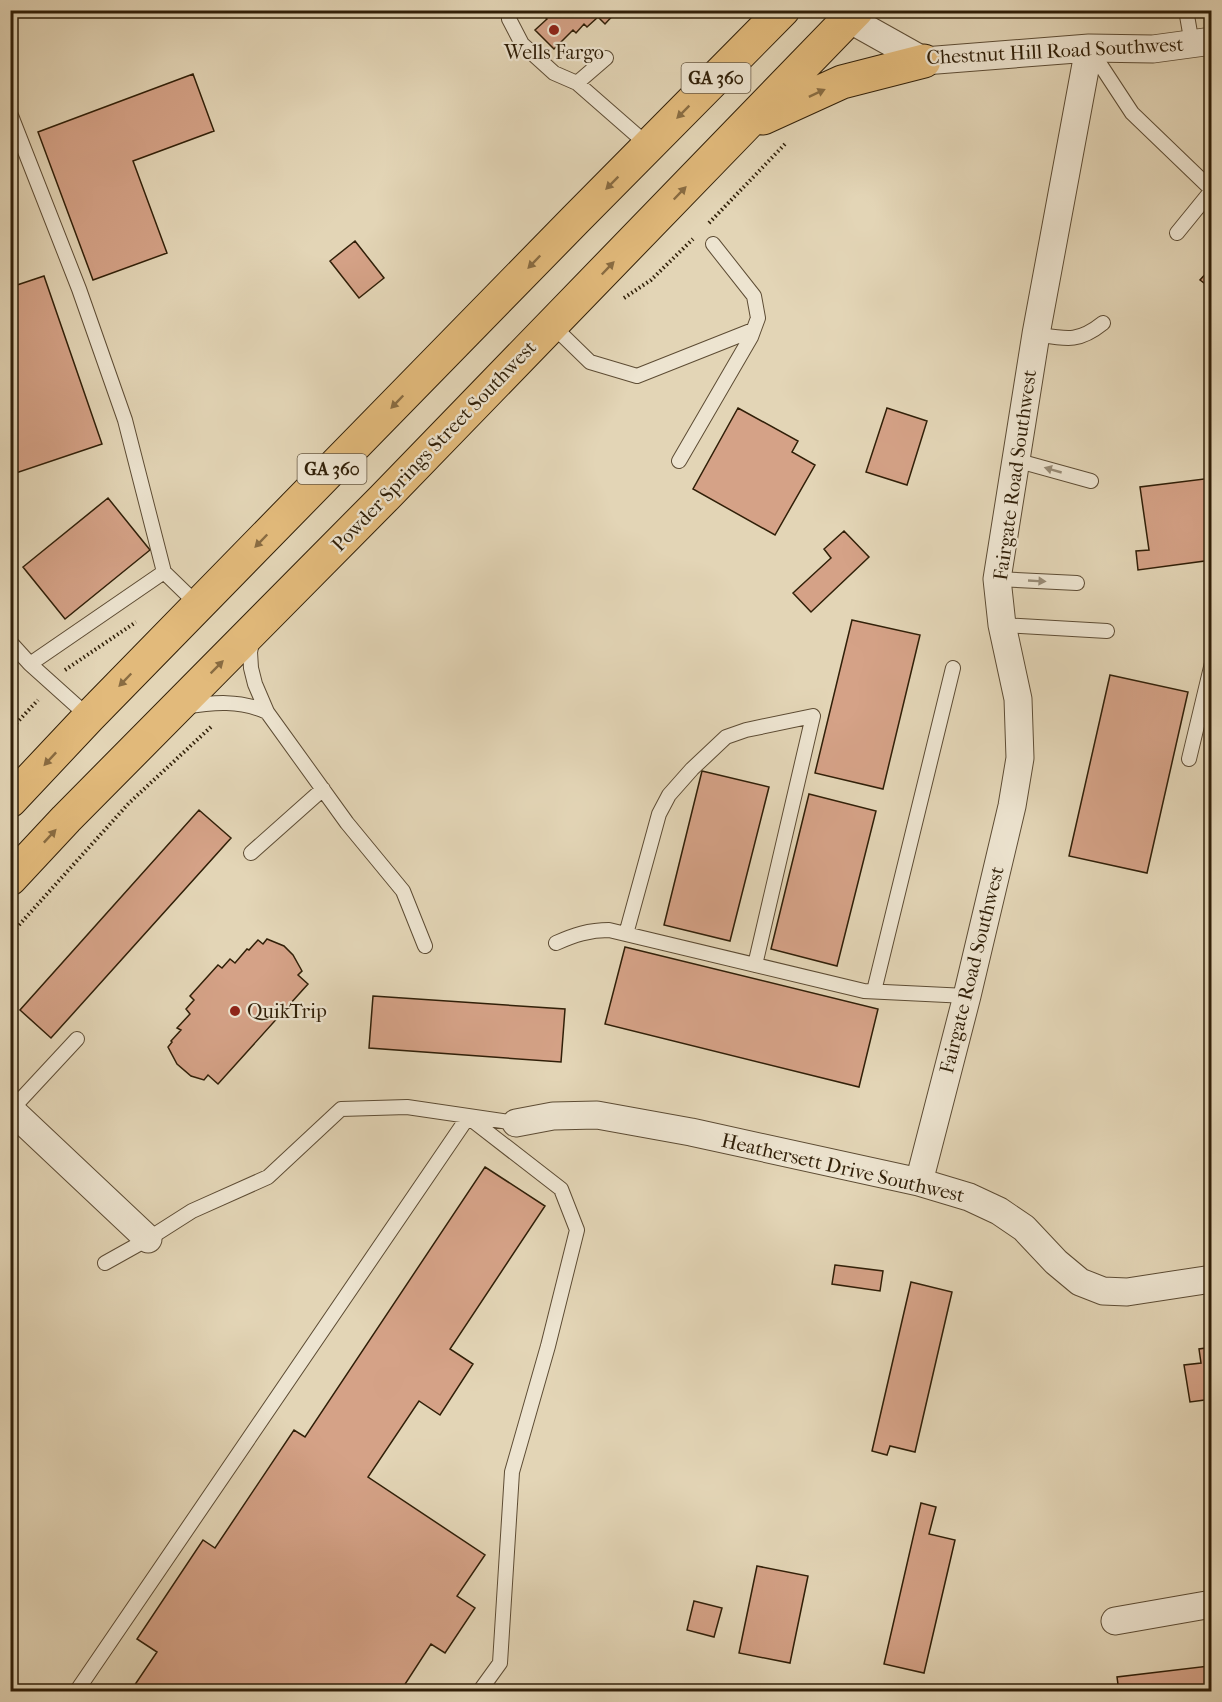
<svg xmlns="http://www.w3.org/2000/svg" width="1222" height="1702" viewBox="0 0 1222 1702" font-family="'IM FELL French Canon',serif">
  <rect width="100%" height="100%" fill="#e3d5b6"/>
  <filter id="stains"><feTurbulence type="fractalNoise" baseFrequency=".00333" numOctaves="4"/><feColorMatrix values="0 0 0 0 .2 0 0 0 0 .09 0 0 0 0 .02 0 0 0 .5 -.17"/></filter>
  <radialGradient id="worn" r=".72"><stop offset=".6" stop-color="#630" stop-opacity="0"/><stop offset="1" stop-color="#630" stop-opacity=".3"/></radialGradient>
  <!-- building -->
  <path fill="#d5a287" stroke="#301f08" stroke-width="1.5" d="M 539,10 L 618,10 L 605,24 L 598,17 L 587,27 L 584,24 L 576,33 L 573,30 L 554,49 L 535,30 L 547,19 Z
    M 193,74 L 214,131 L 133,161 L 167,253 L 93,280 L 38,132 Z
    M 355,241 L 384,278 L 359,298 L 330,261 Z
    M 10,266 L 17,285 L 44,276 L 102,444 L 10,475 Z
    M 1212,267 L 1212,289 L 1200,280 Z
    M 738,408 L 798,441 L 792,452 L 815,465 L 775,535 L 693,489 Z
    M 887,408 L 927,421 L 907,485 L 866,472 Z
    M 1212,478 L 1212,560 L 1138,570 L 1136,551 L 1149,550 L 1140,487 Z
    M 108,498 L 150,550 L 65,619 L 23,567 Z
    M 844,531 L 869,557 L 811,612 L 793,593 L 831,558 L 824,549 Z
    M 852,620 L 920,635 L 883,789 L 815,773 Z
    M 1110,675 L 1188,692 L 1147,873 L 1069,856 Z
    M 702,771 L 769,787 L 730,941 L 664,925 Z
    M 809,794 L 876,811 L 837,966 L 771,949 Z
    M 199,810 L 231,838 L 51,1038 L 20,1010 Z
    M 267,939 L 284,946 L 293,955 L 302,971 L 298,975 L 308,984 L 218,1084 L 208,1075 L 204,1080 L 191,1076 L 177,1064 L 168,1047 L 172,1042 L 171,1041 L 181,1030 L 177,1028 L 190,1014 L 186,1009 L 194,1000 L 190,996 L 218,965 L 222,968 L 230,959 L 235,963 L 247,949 L 249,950 L 258,940 L 263,944 Z
    M 625,947 L 878,1009 L 859,1087 L 605,1024 Z
    M 373,996 L 565,1009 L 561,1062 L 369,1048 Z
    M 485,1167 L 545,1206 L 450,1349 L 473,1364 L 440,1415 L 419,1401 L 368,1477 L 485,1555 L 457,1596 L 475,1608 L 445,1653 L 431,1644 L 400,1692 L 130,1692 L 157,1652 L 137,1639 L 203,1540 L 215,1548 L 294,1430 L 305,1437 Z
    M 835,1265 L 883,1271 L 880,1291 L 832,1284 Z
    M 911,1282 L 952,1292 L 915,1452 L 890,1446 L 887,1455 L 872,1451 Z
    M 1212,1347 L 1212,1399 L 1190,1402 L 1184,1365 L 1201,1363 L 1199,1349 Z
    M 921,1503 L 936,1507 L 929,1534 L 955,1540 L 924,1673 L 884,1664 Z
    M 757,1566 L 808,1576 L 790,1663 L 739,1653 Z
    M 694,1601 L 722,1608 L 714,1637 L 687,1630 Z
    M 1209,1666 L 1210,1677 L 1212,1677 L 1212,1692 L 1119,1692 L 1117,1677 Z"/>
  <g fill="none" stroke-linecap="round" stroke-linejoin="round">
    <defs>
      <path id="lane" d="M 508,10 L 509,19 L 522,44 L 554,73 L 577,83 L 649,146
        M 1186,10 L 1192,44
        M 1090,49 L 1132,113 L 1212,190
        M 577,83 L 606,58
        M 10,113 L 79,289 L 125,420 L 164,572 L 198,605
        M 1177,233 L 1212,190
        M 552,325 L 590,362 L 637,376 L 753,330
        M 1036,334 C 1066,339 1078,343 1103,323
        M 1015,460 L 1091,481
        M 679,461 L 751,337 L 758,318 L 754,296 L 713,244
        M 997,579 L 1077,583
        M 1002,625 L 1107,631
        M 253,638 L 250,652 L 251,668 L 255,684 L 267,712 L 347,823 L 403,891 L 425,946
        M 10,642 L 30,664 L 164,572
        M 30,664 L 89,717
        M 184,707 C 214,702 240,700 267,712
        M 1189,759 L 1212,663
        M 251,853 L 323,789
        M 626,934 L 659,814 L 669,795 L 692,769 L 726,737 L 746,730 L 813,716 L 755,965
        M 556,943 C 574,935 589,930 609,930 L 864,991 L 967,996
        M 874,991 L 953,668
        M 11,1110 L 77,1039
        M 105,1263 L 148,1239 L 192,1211 L 268,1177 L 341,1109 L 407,1107 L 516,1123
        M 76,1692 L 468,1117 L 561,1189 L 577,1230 L 548,1346 L 512,1472 L 500,1663 L 479,1692"/>
      <path id="street" d="M 841,10 L 849,19 L 924,61 L 1089,48 L 1153,49 L 1212,41
        M 10,1109 L 148,1239
        M 516,1123 L 553,1116 L 597,1115 L 691,1132 L 919,1182 L 969,1197 L 999,1211 L 1024,1228 L 1056,1262 L 1080,1282 L 1103,1291 L 1127,1292 L 1212,1279
        M 919,1182 L 967,996 L 1012,806 L 1020,758 L 1018,699 L 1002,625 L 997,579 L 1036,334 L 1089,48
        M 1115,1621 L 1212,1604"/>
      <path id="primary" d="M 763,118 L 842,82 L 924,61
        M 10,801 L 89,717 L 575,220 L 783,10
        M 10,879 L 66,819 L 383,499 L 857,10"/>
    </defs>
    <!-- lane casing -->
    <use href="#lane" stroke="#5d4c34" stroke-width="16"/>
    <!-- street casing -->
    <use href="#street" stroke="#5d4c34" stroke-width="29"/>
    <!-- primary casing -->
    <use href="#primary" stroke="#301f08" stroke-width="35"/>
    <!-- path -->
    <path stroke="#301f08" stroke-width="4" stroke-dasharray="1.5 3" stroke-linecap="butt" d="M 709,223 L 787,142
      M 624,298 L 651,280 L 693,239
      M 65,670 L 136,622
      M 10,730 L 38,700
      M 10,935 L 129,803 L 212,726"/>
    <!-- lane -->
    <use href="#lane" stroke="#ede4d0" stroke-width="14"/>
    <!-- street -->
    <use href="#street" stroke="#ede4d0" stroke-width="27"/>
    <!-- primary -->
    <use href="#primary" stroke="#e2ba7b" stroke-width="33"/>
  </g>
  <!-- one-way arrows -->
  <defs><path id="oneway-solid" d="M-6-.8H1V-3.2L6.5 0L1 3.2V.8H-6Z" transform="scale(1.5)"/></defs>
  <g fill="#896c42">
    <use href="#oneway-solid" transform="translate(817 93) rotate(-25)"/>
    <use href="#oneway-solid" transform="translate(683 112) rotate(135)"/>
    <use href="#oneway-solid" transform="translate(612 183) rotate(135)"/>
    <use href="#oneway-solid" transform="translate(680 193) rotate(-46)"/>
    <use href="#oneway-solid" transform="translate(534 262) rotate(134)"/>
    <use href="#oneway-solid" transform="translate(608 268) rotate(-46)"/>
    <use href="#oneway-solid" transform="translate(397 402) rotate(134)"/>
    <use href="#oneway-solid" transform="translate(261 541) rotate(134)"/>
    <use href="#oneway-solid" transform="translate(217 667) rotate(-45)"/>
    <use href="#oneway-solid" transform="translate(125 680) rotate(134)"/>
    <use href="#oneway-solid" transform="translate(50 759) rotate(133)"/>
    <use href="#oneway-solid" transform="translate(50 836) rotate(-47)"/>
  </g>
  <g fill="#988b76">
    <use href="#oneway-solid" transform="translate(1053 470) rotate(-164)"/>
    <use href="#oneway-solid" transform="translate(1037 581) rotate(3)"/>
  </g>
  <!-- markers -->
  <g fill="#8f2418" stroke="#ede4d0" stroke-width="2">
    <circle cx="554" cy="30" r="6"/>
    <circle cx="235" cy="1011" r="6"/>
  </g>
  <g text-anchor="middle" dominant-baseline="central" stroke-width="4.5" stroke-linejoin="round" paint-order="stroke">
    <!-- shield labels -->
    <g fill="#ede4d0" stroke="#695a44" stroke-width="1.5">
      <rect x="681.5" y="63" width="69" height="30" rx="4.5"/>
      <rect x="297.5" y="454" width="69" height="30" rx="4.5"/>
    </g>
    <g font-size="18" font-weight="bold" fill="#301f08">
      <text x="716" y="78">GA 360</text>
      <text x="332" y="469">GA 360</text>
    </g>
    <!-- street labels -->
    <g font-size="20" fill="#301f08" stroke="#ede4d0">
      <text transform="translate(1055 51) rotate(-3)">Chestnut Hill Road Southwest</text>
      <text transform="translate(434 446) rotate(-46)">Powder Springs Street Southwest</text>
      <text transform="translate(1015 475) rotate(-82)">Fairgate Road Southwest</text>
      <text transform="translate(972 970) rotate(-76)">Fairgate Road Southwest</text>
      <text transform="translate(843 1168) rotate(13)">Heathersett Drive Southwest</text>
    </g>
    <!-- poi labels -->
    <g font-size="20" fill="#301f08" stroke="#ede4d0">
      <text x="554" y="52">Wells Fargo</text>
      <text x="247" y="1011" text-anchor="start">QuikTrip</text>
    </g>
  </g>
  <!-- margin -->
  <rect width="1222" height="1702" fill="none" stroke="#e3d5b6" stroke-width="36"/>
  <rect x="12" y="12" width="1198" height="1678" fill="none" stroke="#301f08" stroke-width="3"/>
  <rect x="18" y="18" width="1186" height="1666" fill="none" stroke="#301f08" stroke-width="1.5"/>
  <rect width="100%" height="100%" filter="url(#stains)"/>
  <rect width="100%" height="100%" fill="url(#worn)"/>
</svg>
